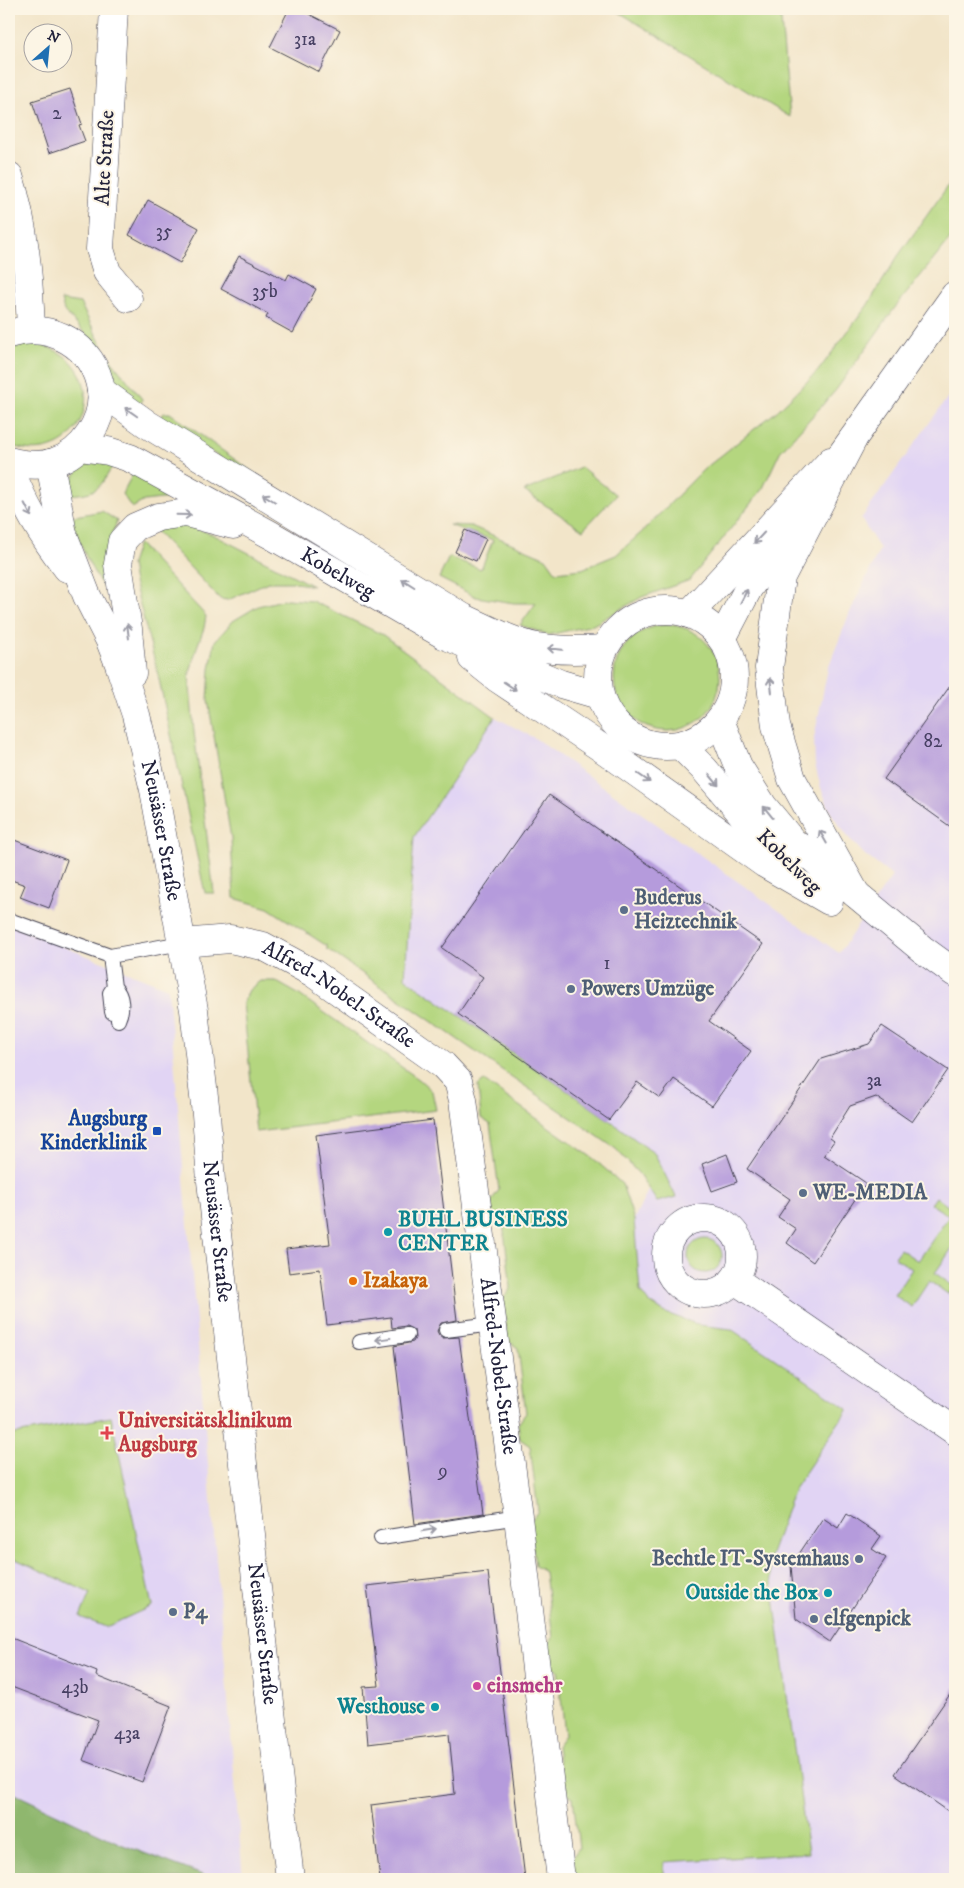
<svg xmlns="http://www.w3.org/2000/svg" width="964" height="1888" viewBox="0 0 964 1888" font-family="'IM FELL DW Pica',serif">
  <rect width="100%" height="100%" fill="#fcf5e5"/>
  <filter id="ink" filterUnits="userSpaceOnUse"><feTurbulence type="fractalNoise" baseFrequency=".02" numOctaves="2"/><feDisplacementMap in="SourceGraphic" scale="10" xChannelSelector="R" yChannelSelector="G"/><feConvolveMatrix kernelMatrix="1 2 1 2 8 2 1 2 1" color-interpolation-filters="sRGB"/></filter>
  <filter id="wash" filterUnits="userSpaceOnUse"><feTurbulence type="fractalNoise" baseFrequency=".0096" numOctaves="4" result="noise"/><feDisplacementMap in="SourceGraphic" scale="20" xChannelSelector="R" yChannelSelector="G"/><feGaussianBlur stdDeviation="1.12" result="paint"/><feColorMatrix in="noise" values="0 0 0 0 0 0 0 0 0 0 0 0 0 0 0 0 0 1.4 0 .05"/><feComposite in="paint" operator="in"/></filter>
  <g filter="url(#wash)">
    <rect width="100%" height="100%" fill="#f2e5c9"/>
    <!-- built -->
    <path fill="#e1d4f4" d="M 955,387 L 955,1879 L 664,1879 L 663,1862 L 808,1853 L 769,1560 L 794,1489 L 848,1409 L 731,1329 L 699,1325 L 669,1315 L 649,1303 L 640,1291 L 634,1220 L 658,1169 L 404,999 L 414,837 L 495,717 L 536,739 L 839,953 L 892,876 L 865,855 L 848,837 L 831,813 L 821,788 L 815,764 L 814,738 L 828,668 L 850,612 L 880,549 L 861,519 Z
      M 9,925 L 168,988 L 243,1879 L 9,1879 Z"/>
    <!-- green -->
    <path fill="#b4d67f" stroke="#6b7c5d" d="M 614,9 L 780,9 L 790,117 Z
      M 955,176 L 955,233 L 894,309 L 836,390 L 780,452 L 763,488 L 690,580 L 642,597 L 593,625 L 548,635 L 520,625 L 536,603 L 514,603 L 476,597 L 439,578 L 449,557 L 481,569 L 493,540 L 449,525 L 471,526 L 546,558 L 556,572 L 582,569 L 616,555 L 641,533 L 703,470 L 777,411 L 818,371 L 867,306 L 898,256 Z
      M 61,300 L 80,303 L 105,352 L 142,399 L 139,409 L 128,400 L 115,383 L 96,345 L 64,311 Z
      M 36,344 C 120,361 88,474 9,445 L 9,350 L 23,345 Z
      M 164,413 L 170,413 L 304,509 L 159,420 Z
      M 98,462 L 114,464 C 98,490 99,493 67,495 C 74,475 75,466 98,462 Z
      M 581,467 L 616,495 L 583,530 L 524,491 Z
      M 134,472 L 173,493 L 170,498 L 144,501 L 132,508 L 122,494 Z
      M 102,511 L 117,521 L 112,535 L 112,597 C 91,575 81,545 70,517 Z
      M 187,525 L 214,535 L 313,586 L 292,582 L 268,582 L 228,600 L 220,599 L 154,529 Z
      M 138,543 L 206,616 L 204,628 L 197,647 L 189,676 L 194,732 L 214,893 L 205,893 L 157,670 L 133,578 L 131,564 Z
      M 287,599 L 312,601 L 383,635 L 495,717 L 414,837 L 405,978 L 609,1120 L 655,1154 L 676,1197 L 657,1202 L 639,1174 L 616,1149 L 327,949 L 327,946 L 268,908 L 234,898 L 231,838 L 208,700 L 210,669 L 215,641 L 233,621 L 258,606 Z
      M614 678a53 53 0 1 1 106 0a53 53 0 1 1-106 0Z
      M 260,981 L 275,981 L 298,994 L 420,1080 L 432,1091 L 436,1110 L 256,1132 L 243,1003 L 249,990 Z
      M 484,1081 L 594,1159 L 622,1184 L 634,1220 L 640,1291 L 649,1303 L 666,1313 L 699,1325 L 731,1329 L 848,1409 L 794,1489 L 769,1560 L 808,1853 L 664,1862 L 664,1879 L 581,1879 L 581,1877 L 571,1871 L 571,1859 L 579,1848 L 573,1797 L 563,1791 L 557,1746 L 565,1735 L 558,1670 L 548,1664 L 545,1648 L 553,1638 L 545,1572 L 535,1566 L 530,1522 L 538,1511 L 530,1446 L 520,1439 L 518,1424 L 526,1413 L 518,1348 L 508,1341 L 503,1299 L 511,1288 L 503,1223 L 493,1217 L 491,1201 L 499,1190 L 490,1124 L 481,1118 L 478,1086 Z
      M 936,1197 L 953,1210 L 955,1208 L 955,1244 L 935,1273 L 953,1286 L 948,1294 L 929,1281 L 912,1307 L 894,1295 L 912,1269 L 894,1257 L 900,1249 L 918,1261 L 949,1216 L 931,1204 Z
      M688 1256a17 17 0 1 1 34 0a17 17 0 1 1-34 0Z
      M 111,1417 L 152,1606 L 106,1627 L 80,1617 L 90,1593 L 9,1556 L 9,1433 L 10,1435 Z"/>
    <!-- forest -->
    <path fill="#8fb76e" stroke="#586c54" d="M 9,1791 L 123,1845 L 213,1879 L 9,1879 Z"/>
    <g id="blocks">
      <!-- building -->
      <path fill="#b59bdc" d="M 289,9 L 299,9 L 340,30 L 319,72 L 270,47 Z
        M 70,89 L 82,124 L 79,125 L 85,141 L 49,153 L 32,101 Z
        M 148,200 L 199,228 L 180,263 L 129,235 Z
        M 239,256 L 286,280 L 289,274 L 316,289 L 293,333 L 266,318 L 268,314 L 221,289 Z
        M 465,530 L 486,539 L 476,561 L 455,552 Z
        M 955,679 L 955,830 L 884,779 Z
        M 549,795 L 763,944 L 709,1021 L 751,1051 L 712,1106 L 674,1079 L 660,1098 L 637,1082 L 609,1120 L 458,1014 L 483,977 L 442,948 Z
        M 9,838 L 67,860 L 49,908 L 20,897 L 25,885 L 9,879 Z
        M 882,1026 L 948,1070 L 912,1122 L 876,1097 L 850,1106 L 830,1138 L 834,1141 L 824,1155 L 866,1183 L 813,1262 L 787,1243 L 796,1229 L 778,1217 L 790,1199 L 747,1169 L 821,1059 L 869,1044 Z
        M 433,1120 L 457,1320 L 441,1323 L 437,1331 L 439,1335 L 443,1338 L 459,1337 L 483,1514 L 415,1524 L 394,1346 L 413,1342 L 415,1338 L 414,1330 L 406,1326 L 392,1328 L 391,1317 L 327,1325 L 320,1269 L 289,1273 L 286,1249 L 330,1244 L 316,1135 Z
        M 727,1154 L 737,1182 L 712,1191 L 702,1164 Z
        M 847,1513 L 881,1536 L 872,1549 L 886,1558 L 830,1642 L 796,1619 L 791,1566 L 823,1518 L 838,1528 Z
        M 488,1572 L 525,1879 L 380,1879 L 371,1805 L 455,1794 L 449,1734 L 368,1744 L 363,1687 L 379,1686 L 367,1586 Z
        M 9,1637 L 97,1672 L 96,1676 L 171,1706 L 142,1782 L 83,1760 L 98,1720 L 9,1686 Z
        M 955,1687 L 955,1816 L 895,1774 Z"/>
    </g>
  </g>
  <g filter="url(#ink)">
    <use href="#blocks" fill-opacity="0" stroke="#413f50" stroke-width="1"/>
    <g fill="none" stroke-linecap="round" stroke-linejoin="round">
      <defs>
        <path id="lane" d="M 9,920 L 110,956 L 182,943
          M 110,956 L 114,987 L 110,993 L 112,1012
          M 114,987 C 123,996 123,1009 118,1020
          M 446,1330 L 492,1324
          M 359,1342 L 407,1335
          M 381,1538 L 518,1517"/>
        <g id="street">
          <path d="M 114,9 L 100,249 L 107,272 L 128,298"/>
          <path id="s1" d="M 182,943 L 230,939 L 263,946 L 313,973 L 443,1065 L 458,1081 L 463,1100 L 518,1517 L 561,1879"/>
          <circle cx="704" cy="1256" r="38"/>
          <path d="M 735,1280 L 955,1431"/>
        </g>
        <g id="secondary">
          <path d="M 9,176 C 25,226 29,278 31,330"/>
          <path d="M 9,334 C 51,321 94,345 101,390 C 105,420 83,453 54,462 C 39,467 24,465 9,461"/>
          <path d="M 101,391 L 147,424 L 464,618 C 488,629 512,642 537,647 C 559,651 581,650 603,649"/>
          <path d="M 853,439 L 781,577 L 769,668 L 776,726 L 792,779 L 856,894"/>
          <path id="s2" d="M 79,447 L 108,451 L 130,458 L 271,535 L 444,635 L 561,684 L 599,695"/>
          <path d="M 842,454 L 955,295"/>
          <path id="s3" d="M 50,463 L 63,534 L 87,596 L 110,641 L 119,664 L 136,715 L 154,790 L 194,1010 L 206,1114 L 211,1181 L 290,1879"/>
          <path d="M 9,466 C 24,506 41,534 67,568"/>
          <circle cx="666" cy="678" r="68"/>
          <path d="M 689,614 L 831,461"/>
          <path d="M 722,639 L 748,589 L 791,528"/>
          <path d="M 472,658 L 497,678 L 606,751 L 765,864 L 829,901"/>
          <path d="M 132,673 L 128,629 L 118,564 L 122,541 L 135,527 L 158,517 L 186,513 L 233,525"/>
          <path d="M 720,720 L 738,766 L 763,806 L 792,841 L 922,949 L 955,973"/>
          <path d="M 680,745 L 705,770 L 773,851 L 789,866"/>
        </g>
      </defs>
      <!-- lane casing -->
      <use href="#lane" stroke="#413f50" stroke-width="16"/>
      <!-- street casing -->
      <use href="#street" stroke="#413f50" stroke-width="29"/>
      <!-- secondary casing -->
      <use href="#secondary" stroke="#413f50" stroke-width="29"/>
      <!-- lane -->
      <use href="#lane" stroke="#fff" stroke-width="14"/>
      <!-- street -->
      <use href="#street" stroke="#fff" stroke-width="28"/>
      <!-- secondary -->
      <use href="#secondary" stroke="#fff" stroke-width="28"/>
    </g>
    <!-- one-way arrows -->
    <defs><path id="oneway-shaft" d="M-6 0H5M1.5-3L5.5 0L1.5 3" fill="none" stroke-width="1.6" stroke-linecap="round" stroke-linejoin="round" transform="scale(1.25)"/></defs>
    <g stroke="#9c9ca7">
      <use href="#oneway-shaft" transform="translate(131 412) rotate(-145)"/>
      <use href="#oneway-shaft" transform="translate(269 498) rotate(-148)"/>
      <use href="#oneway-shaft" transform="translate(28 510) rotate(63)"/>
      <use href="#oneway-shaft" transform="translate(184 515) rotate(1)"/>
      <use href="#oneway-shaft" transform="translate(759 538) rotate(133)"/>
      <use href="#oneway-shaft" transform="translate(408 583) rotate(-148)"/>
      <use href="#oneway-shaft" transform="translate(744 596) rotate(-62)"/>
      <use href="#oneway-shaft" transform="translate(128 631) rotate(-97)"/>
      <use href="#oneway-shaft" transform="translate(555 649) rotate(-174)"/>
      <use href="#oneway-shaft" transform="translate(771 685) rotate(-97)"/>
      <use href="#oneway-shaft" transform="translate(510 686) rotate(34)"/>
      <use href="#oneway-shaft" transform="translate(644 778) rotate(35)"/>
      <use href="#oneway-shaft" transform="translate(714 780) rotate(50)"/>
      <use href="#oneway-shaft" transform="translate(768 812) rotate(-129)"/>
      <use href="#oneway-shaft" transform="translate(823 837) rotate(-120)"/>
      <use href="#oneway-shaft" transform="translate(383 1339) rotate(172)"/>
      <use href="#oneway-shaft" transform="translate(429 1530) rotate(-9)"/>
    </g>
  </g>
  <!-- markers -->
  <g fill="#5c6f8a" stroke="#fcf5e5" stroke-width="2">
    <circle cx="624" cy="910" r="5"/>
    <circle cx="571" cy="989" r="5"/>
    <circle cx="803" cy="1193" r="5"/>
    <circle cx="859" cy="1559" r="5"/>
    <circle cx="173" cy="1612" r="5"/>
    <circle cx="814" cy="1619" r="5"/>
  </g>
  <rect fill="#1a4fb4" stroke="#fcf5e5" stroke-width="2" x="152" y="1126" width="10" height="10" rx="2.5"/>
  <g fill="#0f9aa8" stroke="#fcf5e5" stroke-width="2">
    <circle cx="388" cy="1232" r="5"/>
    <circle cx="828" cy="1593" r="5"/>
    <circle cx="435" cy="1707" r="5"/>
  </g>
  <circle fill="#e8710a" stroke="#fcf5e5" stroke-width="2" cx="353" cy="1281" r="5"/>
  <path fill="#e0444e" stroke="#fcf5e5" stroke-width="2" d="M104.5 1425.5h5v5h5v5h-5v5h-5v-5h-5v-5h5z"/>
  <circle fill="#d1479c" stroke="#fcf5e5" stroke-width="2" cx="477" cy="1686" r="5"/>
  <g text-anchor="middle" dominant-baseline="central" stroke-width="4" stroke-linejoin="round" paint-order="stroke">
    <!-- number labels -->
    <g font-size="19" fill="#474063">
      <text x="305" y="39">31a</text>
      <text x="57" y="113">2</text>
      <text x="164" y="231">35</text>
      <text x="265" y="291">35b</text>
      <text x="933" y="741">82</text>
      <text x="607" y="963">1</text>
      <text x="874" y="1080">3a</text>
      <text x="443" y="1471">9</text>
      <text x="75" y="1687">43b</text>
      <text x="127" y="1733">43a</text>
    </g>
    <!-- street labels -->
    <g font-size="21" fill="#22223b" stroke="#fcf5e5">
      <text transform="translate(105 158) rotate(-87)">Alte Straße</text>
      <text stroke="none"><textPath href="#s2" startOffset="290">Kobelweg</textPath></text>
      <text stroke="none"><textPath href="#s3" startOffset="386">Neusässer Straße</textPath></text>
      <text transform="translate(789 862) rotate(45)">Kobelweg</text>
      <text stroke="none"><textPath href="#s1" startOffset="172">Alfred-Nobel-Straße</textPath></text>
      <text stroke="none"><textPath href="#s3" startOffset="791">Neusässer Straße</textPath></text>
      <text stroke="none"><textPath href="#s1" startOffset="608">Alfred-Nobel-Straße</textPath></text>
      <text stroke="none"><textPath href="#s3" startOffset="1196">Neusässer Straße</textPath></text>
    </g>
    <!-- service labels -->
    <g font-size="21" font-weight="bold" fill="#4e5e75" stroke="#fcf5e5" text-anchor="start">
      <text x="634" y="898">Buderus<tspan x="634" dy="24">Heiztechnik</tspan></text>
      <text x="581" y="989">Powers Umzüge</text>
      <text x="813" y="1193">WE-MEDIA</text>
      <text x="849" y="1559" text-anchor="end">Bechtle IT-Systemhaus</text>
      <text x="183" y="1612">P4</text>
      <text x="824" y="1619">elfgenpick</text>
    </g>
    <!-- transit labels -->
    <g font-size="21" font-weight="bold" fill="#164399" stroke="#fcf5e5" text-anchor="end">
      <text x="147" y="1119">Augsburg<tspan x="147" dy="24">Kinderklinik</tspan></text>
    </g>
    <!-- culture labels -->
    <g font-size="21" font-weight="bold" fill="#0d838f" stroke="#fcf5e5" text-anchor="end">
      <text x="398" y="1220" text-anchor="start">BUHL BUSINESS<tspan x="398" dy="24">CENTER</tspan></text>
      <text x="818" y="1593">Outside the Box</text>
      <text x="425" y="1707">Westhouse</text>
    </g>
    <!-- food labels -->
    <g font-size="21" font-weight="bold" fill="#c56008" stroke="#fcf5e5" text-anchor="start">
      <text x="363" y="1281">Izakaya</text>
    </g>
    <!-- health labels -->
    <g font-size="21" font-weight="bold" fill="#be3a42" stroke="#fcf5e5" text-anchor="start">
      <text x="118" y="1421">Universitätsklinikum<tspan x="118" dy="24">Augsburg</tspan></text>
    </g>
    <!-- hotel labels -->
    <g font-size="21" font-weight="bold" fill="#b23c85" stroke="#fcf5e5" text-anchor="start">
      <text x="487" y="1686">einsmehr</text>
    </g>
  </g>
  <!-- margin -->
  <rect width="964" height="1888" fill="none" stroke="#fcf5e5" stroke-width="30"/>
  <!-- north arrow -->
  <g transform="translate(48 48) rotate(27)"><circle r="24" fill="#fcf5e5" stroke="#a5a1a1"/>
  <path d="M0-4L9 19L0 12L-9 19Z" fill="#1f6fb2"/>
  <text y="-8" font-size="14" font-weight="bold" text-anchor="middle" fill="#22223b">N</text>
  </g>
</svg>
